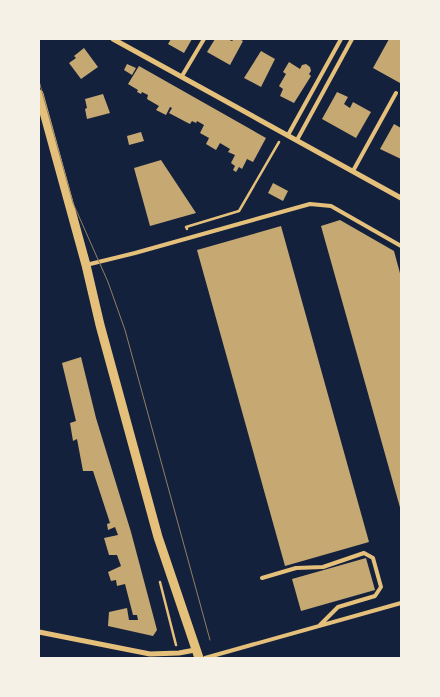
<svg xmlns="http://www.w3.org/2000/svg" width="440" height="697" viewBox="0 0 440 697" font-family="Figtree,sans-serif">
  <rect width="100%" height="100%" fill="#14213d"/>
  <!-- building -->
  <path fill="#c6a872" d="M 171,39 L 192,39 L 184,53 L 168,44 Z
    M 215,39 L 227,39 L 232,41 L 234,39 L 239,39 L 243,41 L 230,65 L 207,52 Z
    M 389,39 L 401,40 L 400,83 L 373,68 Z
    M 84,48 L 98,67 L 81,79 L 69,63 L 76,58 L 74,56 Z
    M 261,51 L 275,59 L 261,87 L 244,78 Z
    M 289,62 L 300,69 L 302,65 L 306,64 L 310,67 L 311,71 L 309,74 L 311,76 L 294,103 L 280,96 L 283,89 L 279,86 L 286,74 L 283,72 Z
    M 127,64 L 136,68 L 132,75 L 124,70 Z
    M 139,66 L 266,138 L 253,162 L 247,159 L 242,169 L 239,167 L 236,172 L 233,170 L 235,166 L 231,163 L 235,155 L 228,152 L 230,149 L 220,143 L 216,150 L 206,144 L 209,138 L 200,133 L 204,125 L 197,121 L 196,123 L 192,121 L 190,124 L 186,122 L 169,113 L 172,108 L 170,107 L 166,115 L 156,110 L 159,106 L 147,99 L 148,95 L 142,92 L 141,94 L 137,92 L 138,90 L 128,84 Z
    M 337,92 L 348,97 L 344,104 L 350,108 L 353,102 L 371,112 L 356,138 L 322,119 Z
    M 103,94 L 110,113 L 87,119 L 85,109 L 87,108 L 85,99 Z
    M 394,124 L 401,128 L 401,159 L 380,149 Z
    M 141,132 L 144,141 L 129,145 L 127,136 Z
    M 161,160 L 196,213 L 150,226 L 134,168 Z
    M 273,183 L 288,191 L 283,201 L 268,193 Z
    M 340,220 L 394,251 L 401,277 L 401,511 L 321,226 Z
    M 281,226 L 369,542 L 285,566 L 197,250 Z
    M 81,357 L 96,418 L 131,532 L 157,630 L 153,636 L 108,626 L 109,612 L 127,608 L 129,620 L 138,620 L 137,615 L 133,615 L 125,584 L 117,586 L 116,580 L 111,581 L 108,572 L 121,566 L 117,555 L 109,555 L 104,538 L 118,535 L 115,527 L 108,530 L 107,524 L 110,523 L 93,471 L 83,471 L 77,439 L 73,441 L 70,423 L 76,421 L 62,363 Z
    M 366,558 L 375,590 L 301,611 L 292,579 Z"/>
  <g fill="none" stroke-linecap="round" stroke-linejoin="round">
    <!-- path -->
    <path stroke="#e5c07b" stroke-width="2.5" d="M 187,229 L 186,227 L 239,211 L 279,142
      M 160,582 L 176,645"/>
    <!-- service -->
    <path stroke="#e5c07b" stroke-width="4" d="M 182,76 L 204,39
      M 288,135 L 341,39
      M 297,140 L 352,39
      M 353,171 L 396,93
      M 86,265 L 135,253 L 310,204 L 331,206 L 401,246
      M 262,578 L 296,568 L 323,567 L 364,553 L 373,558 L 381,587 L 375,596 L 338,607 L 319,626
      M 205,658 L 401,603"/>
    <!-- minor -->
    <path stroke="#e5c07b" stroke-width="5" d="M 113,39 L 401,198
      M 39,632 L 150,654 L 179,653 L 195,650"/>
    <!-- tertiary -->
    <path stroke="#e5c07b" stroke-width="9" d="M 39,94 L 86,265 L 100,325 L 158,537 L 199,658"/>
    <!-- tram -->
    <path stroke="#918062" stroke-width="1" d="M 39,81 L 73,203 L 108,282 L 125,330 L 210,640"/>
  </g>
  <!-- border -->
  <rect width="440" height="697" fill="none" stroke="#f6f1e7" stroke-width="80"/>
</svg>
